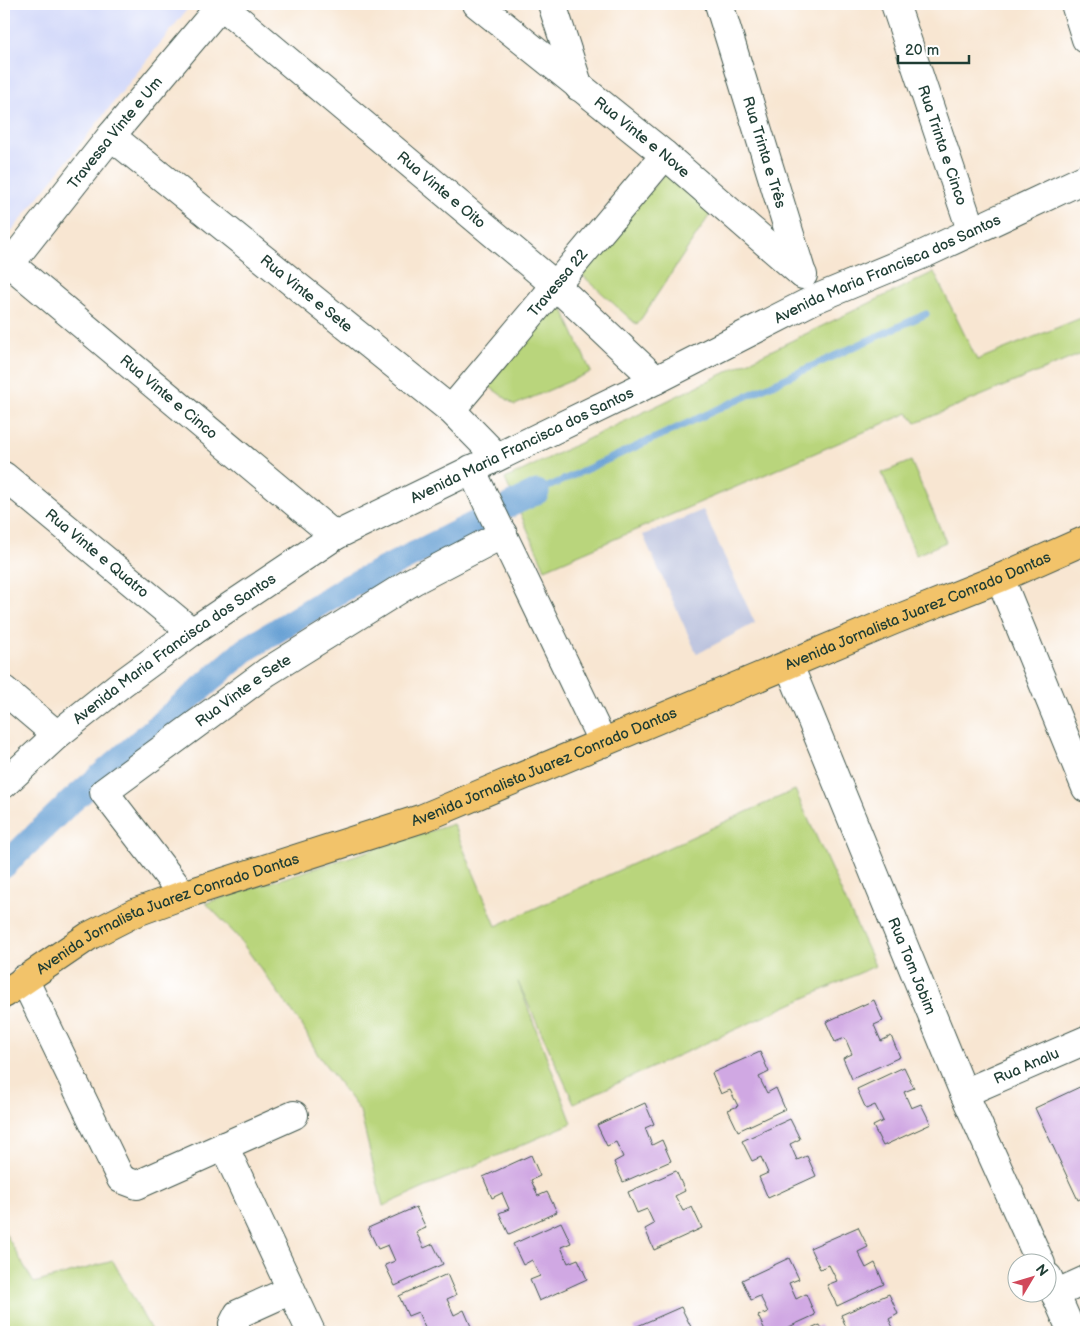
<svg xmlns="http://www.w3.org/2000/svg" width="1090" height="1336" viewBox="0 0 1090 1336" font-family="'Balsamiq Sans',sans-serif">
  <rect width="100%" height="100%" fill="#fff"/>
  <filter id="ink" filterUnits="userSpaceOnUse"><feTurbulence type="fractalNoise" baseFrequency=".02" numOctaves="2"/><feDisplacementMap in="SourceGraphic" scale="10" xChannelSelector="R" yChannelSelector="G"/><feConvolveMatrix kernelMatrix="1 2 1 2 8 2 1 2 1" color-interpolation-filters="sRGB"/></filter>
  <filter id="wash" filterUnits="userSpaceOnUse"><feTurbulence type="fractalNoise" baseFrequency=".0096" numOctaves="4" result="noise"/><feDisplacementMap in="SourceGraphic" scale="20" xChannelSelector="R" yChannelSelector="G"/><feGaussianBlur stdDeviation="1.12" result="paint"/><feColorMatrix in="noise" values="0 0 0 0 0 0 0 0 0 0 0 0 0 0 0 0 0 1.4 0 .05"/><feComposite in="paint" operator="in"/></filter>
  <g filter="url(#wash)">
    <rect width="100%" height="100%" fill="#f8e6d2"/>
    <!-- built -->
    <path fill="#d3d9f9" d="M 4,4 L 185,4 L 189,7 L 11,232 L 4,226 Z"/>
    <!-- industrial -->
    <path fill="#bcc3de" d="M 703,510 L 755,623 L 697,654 L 643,535 Z"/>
    <!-- green -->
    <path fill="#b9d57b" stroke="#6c8958" d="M 668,170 L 711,213 L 637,325 L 580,273 Z
      M 934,272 L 977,360 L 1086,316 L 1086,352 L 916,423 L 908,413 L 545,569 L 505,479 Z
      M 560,303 L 591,372 L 515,405 L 487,385 Z
      M 911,461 L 946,542 L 916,555 L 882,473 Z
      M 795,790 L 875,966 L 574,1103 L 518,982 L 572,1123 L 383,1206 L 360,1111 L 318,1055 L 303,1027 L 237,936 L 206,903 L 453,824 L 496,926 Z
      M 4,1231 L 34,1283 L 113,1261 L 152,1332 L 4,1332 Z"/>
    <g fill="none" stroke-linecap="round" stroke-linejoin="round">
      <!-- stream -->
      <path stroke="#649ed3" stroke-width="7" d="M 537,492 L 926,314"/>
      <!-- canal -->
      <path stroke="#649ed3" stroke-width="25" d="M 510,505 L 537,492
        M 4,866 L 67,805 L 245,650 L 344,589 L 476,523"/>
    </g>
    <g id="blocks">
      <!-- building -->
      <path fill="#d0a8e3" d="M 874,1000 L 883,1021 L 874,1025 L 881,1041 L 891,1036 L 900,1057 L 852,1079 L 843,1058 L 852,1054 L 845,1038 L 835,1042 L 826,1022 Z
        M 760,1052 L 769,1072 L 759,1077 L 767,1093 L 776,1088 L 785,1109 L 738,1131 L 728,1110 L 738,1106 L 730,1090 L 721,1094 L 712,1073 Z
        M 904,1067 L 914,1088 L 904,1092 L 911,1108 L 921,1104 L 931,1124 L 883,1146 L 873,1126 L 883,1121 L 875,1105 L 866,1109 L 857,1089 Z
        M 1086,1084 L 1086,1196 L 1078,1200 L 1035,1108 Z
        M 645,1103 L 654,1124 L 645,1128 L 652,1145 L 662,1140 L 671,1161 L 623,1182 L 614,1162 L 623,1157 L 616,1142 L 607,1146 L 597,1125 Z
        M 790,1119 L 800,1139 L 790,1144 L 797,1160 L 807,1156 L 816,1176 L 768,1198 L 759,1177 L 768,1173 L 761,1157 L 752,1161 L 742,1141 Z
        M 531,1155 L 540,1176 L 531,1180 L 538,1196 L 547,1192 L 557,1212 L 509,1234 L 499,1213 L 509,1209 L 502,1193 L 492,1198 L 483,1177 Z
        M 676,1171 L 685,1191 L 675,1196 L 683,1211 L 692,1207 L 702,1228 L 654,1250 L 645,1229 L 654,1224 L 647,1209 L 637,1213 L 628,1192 Z
        M 416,1207 L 426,1228 L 416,1232 L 424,1248 L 433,1244 L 443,1264 L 395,1286 L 385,1265 L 395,1261 L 388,1245 L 378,1249 L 368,1228 Z
        M 561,1222 L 571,1243 L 561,1247 L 568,1263 L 578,1259 L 587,1279 L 539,1301 L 530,1280 L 540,1276 L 532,1260 L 523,1265 L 513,1244 Z
        M 858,1227 L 868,1247 L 858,1252 L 866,1268 L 875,1263 L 884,1284 L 837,1306 L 827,1285 L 837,1281 L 829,1265 L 820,1269 L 810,1248 Z
        M 789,1258 L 799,1279 L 789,1283 L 796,1299 L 806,1294 L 815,1315 L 778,1332 L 766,1332 L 758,1316 L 768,1312 L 760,1296 L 751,1300 L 742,1280 Z
        M 447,1274 L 456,1295 L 447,1299 L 454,1315 L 464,1310 L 473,1331 L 416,1332 L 425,1328 L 418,1312 L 408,1316 L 399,1296 Z
        M 889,1294 L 898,1314 L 889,1319 L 895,1332 L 848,1332 L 841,1315 Z
        M 681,1307 L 691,1327 L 682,1332 L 635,1332 L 633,1328 Z
        M 820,1325 L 823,1332 L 804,1332 Z"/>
    </g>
  </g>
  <g filter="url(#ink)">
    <use href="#blocks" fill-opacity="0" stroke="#40564c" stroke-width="1"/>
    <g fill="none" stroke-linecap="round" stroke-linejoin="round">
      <defs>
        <g id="minor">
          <path id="s1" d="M 220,4 L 555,285 L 656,380"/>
          <path id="s2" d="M 477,4 L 665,155 L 803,275"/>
          <path d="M 552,4 L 579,87"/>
          <path id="s3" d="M 719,4 L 802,274"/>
          <path id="s4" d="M 895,4 L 971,230"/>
          <path d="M 1075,4 L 1086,39"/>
          <path id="s5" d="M 111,136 L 451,410 L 496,456"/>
          <path id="s6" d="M 4,259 L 335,536"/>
          <path id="s7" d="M 10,264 L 111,136 L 221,5"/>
          <path id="s8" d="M 451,410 L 665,155"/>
          <path d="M 471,469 L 603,743"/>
          <path id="s9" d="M 4,476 L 192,632"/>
          <path d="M 1000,578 L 1086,788"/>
          <path id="s10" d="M 789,665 L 964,1093 L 1041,1264"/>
          <path d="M 4,690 L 57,735"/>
          <path id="s11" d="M 4,784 L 57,735 L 121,684 L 192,632 L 335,536 L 656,380 L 813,300 L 926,253 L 1086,178"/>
          <path id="s12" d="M 183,895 L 104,792 L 267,672 L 413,581 L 503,534"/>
          <path d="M 24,979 L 121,1179 L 137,1185 L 294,1115"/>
          <path id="s13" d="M 964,1093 L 1086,1040"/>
          <path d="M 224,1146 L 311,1332"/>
          <path d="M 1048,1277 L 1072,1332"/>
          <path d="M 1055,1294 L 1086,1280"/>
          <path d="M 237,1332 L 233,1324 L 238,1314 L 291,1290"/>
        </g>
        <g id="major">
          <path id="s14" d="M 4,994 L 89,936 L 134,913 L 183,895 L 423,818 L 892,621 L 1000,578 L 1086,540"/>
        </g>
      </defs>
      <!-- minor casing -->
      <use href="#minor" stroke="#40564c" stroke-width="30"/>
      <!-- major casing -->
      <use href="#major" stroke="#40564c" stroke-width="30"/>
      <!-- minor -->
      <use href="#minor" stroke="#fff" stroke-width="28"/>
      <!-- major -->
      <use href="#major" stroke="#f2c36a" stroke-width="28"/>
    </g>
  </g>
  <g text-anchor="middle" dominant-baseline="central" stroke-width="4.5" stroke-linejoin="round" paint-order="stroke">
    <!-- street labels -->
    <g font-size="15" fill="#1f3d34" stroke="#fff">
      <text stroke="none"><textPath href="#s7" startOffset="168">Travessa Vinte e Um</textPath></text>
      <text stroke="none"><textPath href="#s2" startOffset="212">Rua Vinte e Nove</textPath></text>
      <text stroke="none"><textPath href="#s4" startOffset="149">Rua Trinta e Cinco</textPath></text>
      <text stroke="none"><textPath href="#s3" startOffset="155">Rua Trinta e Três</textPath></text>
      <text stroke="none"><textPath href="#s1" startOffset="289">Rua Vinte e Oito</textPath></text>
      <text stroke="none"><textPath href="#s11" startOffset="1028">Avenida Maria Francisca dos Santos</textPath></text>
      <text stroke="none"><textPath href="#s8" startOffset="166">Travessa 22</textPath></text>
      <text stroke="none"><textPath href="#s5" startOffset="251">Rua Vinte e Sete</textPath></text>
      <text stroke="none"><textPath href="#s6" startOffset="215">Rua Vinte e Cinco</textPath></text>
      <text stroke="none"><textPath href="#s11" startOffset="622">Avenida Maria Francisca dos Santos</textPath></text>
      <text stroke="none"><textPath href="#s9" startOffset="121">Rua Vinte e Quatro</textPath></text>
      <text stroke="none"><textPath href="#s14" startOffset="994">Avenida Jornalista Juarez Conrado Dantas</textPath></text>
      <text stroke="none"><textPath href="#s11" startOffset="218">Avenida Maria Francisca dos Santos</textPath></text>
      <text stroke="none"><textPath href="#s12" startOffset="302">Rua Vinte e Sete</textPath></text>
      <text stroke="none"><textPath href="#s14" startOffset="589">Avenida Jornalista Juarez Conrado Dantas</textPath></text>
      <text stroke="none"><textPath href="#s14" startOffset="184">Avenida Jornalista Juarez Conrado Dantas</textPath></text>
      <text stroke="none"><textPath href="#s10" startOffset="325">Rua Tom Jobim</textPath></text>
      <text stroke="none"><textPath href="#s13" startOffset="68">Rua Analu</textPath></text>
    </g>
  </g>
  <!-- margin -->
  <rect width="1090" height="1336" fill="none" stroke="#fff" stroke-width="20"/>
  <!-- north arrow -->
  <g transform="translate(1032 1278) rotate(52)"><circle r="24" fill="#ffffff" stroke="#a5b1ae"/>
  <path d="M0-4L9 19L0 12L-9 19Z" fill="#d1495b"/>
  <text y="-8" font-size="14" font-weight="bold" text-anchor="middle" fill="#1f3d34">N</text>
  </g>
  <!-- scale -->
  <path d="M898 55v8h71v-8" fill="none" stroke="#1f3d34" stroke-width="2.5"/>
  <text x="905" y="55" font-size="15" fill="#1f3d34" stroke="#ffffff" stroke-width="4" paint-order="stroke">20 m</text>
</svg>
